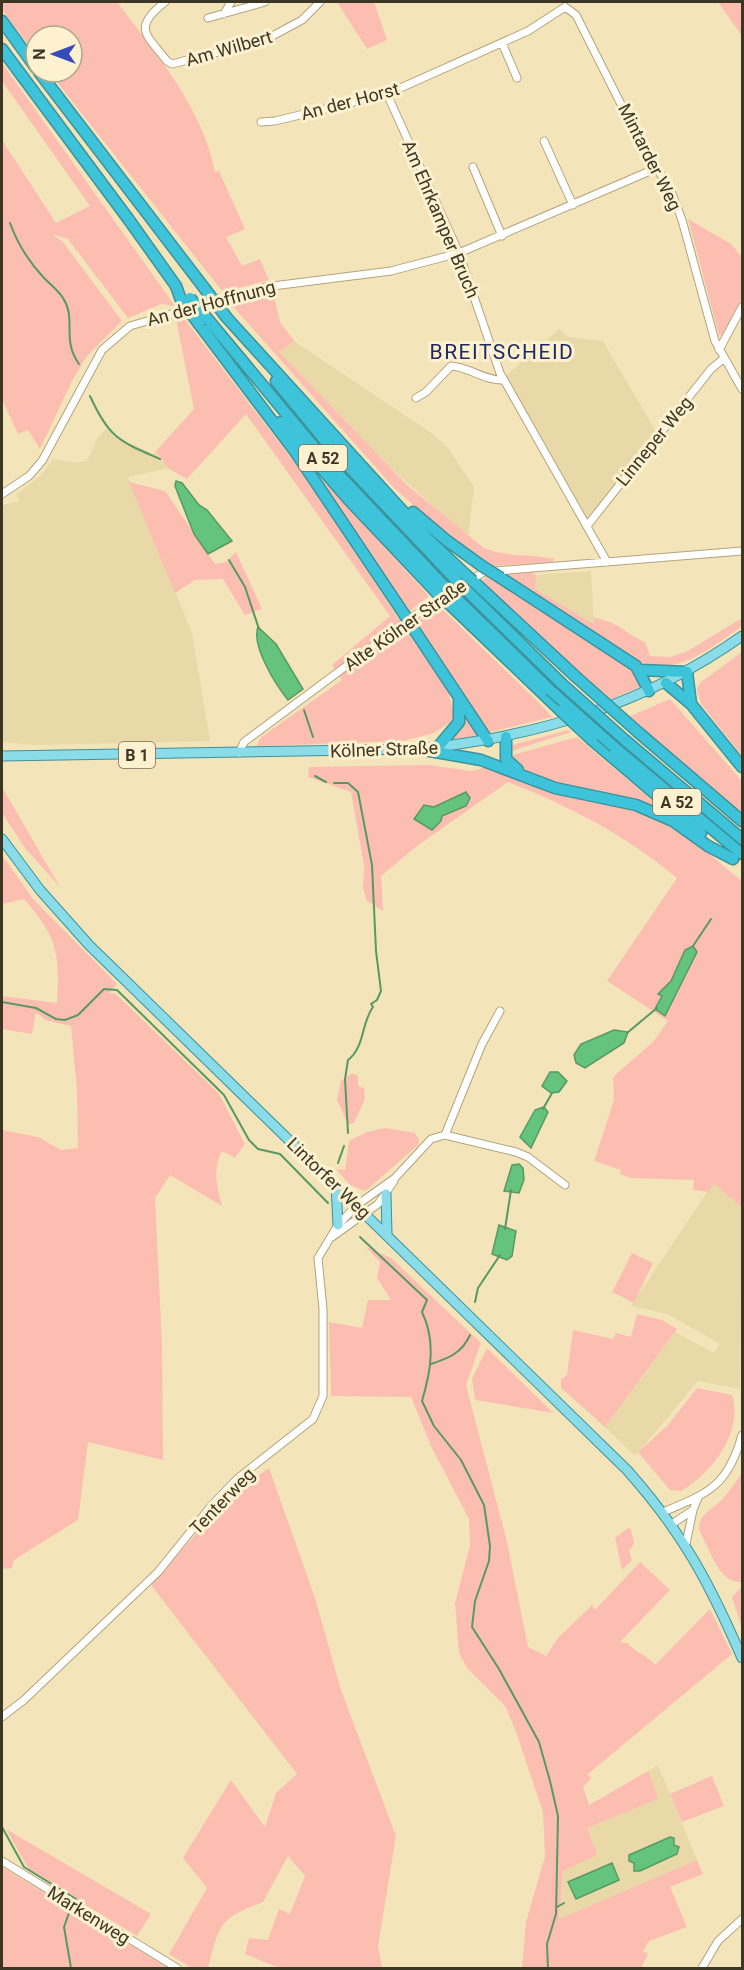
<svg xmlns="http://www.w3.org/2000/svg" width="744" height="1970" viewBox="0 0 744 1970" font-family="Roboto,sans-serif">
  <rect width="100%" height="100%" fill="#f3e4ba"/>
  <!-- built -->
  <path fill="#ead9a8" d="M 559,329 L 568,337 L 603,341 L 656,432 L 588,519 L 506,376 Z
    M 294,341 L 430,432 L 448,448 L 474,487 L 468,538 L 379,457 L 278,352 Z
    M 107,428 L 113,436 L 154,454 L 156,451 L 168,468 L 128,477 L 192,633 L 210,741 L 37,745 L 2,742 L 2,505 L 20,501 L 16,495 L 42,474 L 53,459 L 76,463 L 87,461 L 97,439 Z
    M 591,571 L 594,625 L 517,580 L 536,575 Z
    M 718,1176 L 742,1193 L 740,1389 L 698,1381 L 635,1456 L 605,1427 L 675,1332 L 714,1353 L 720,1344 L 668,1314 L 631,1306 Z
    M 658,1765 L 697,1860 L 559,1920 L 563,1871 L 589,1806 Z"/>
  <!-- green -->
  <path fill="#fdbeb2" d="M 2,2 L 117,2 C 156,54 202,106 215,172 L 219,171 L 245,229 L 226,237 L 242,266 L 260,259 L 269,280 L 223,292 L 49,72 L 72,72 L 72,36 L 36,36 L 36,55 L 2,10 Z
    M 337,2 L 374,2 L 387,40 L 367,49 Z
    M 718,2 L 742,2 L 742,36 Z
    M 2,63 L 175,306 L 161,304 L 128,318 L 68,239 L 52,234 L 63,242 L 122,321 L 87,356 L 72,381 L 40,449 L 28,430 L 18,434 L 2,399 L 2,140 L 56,223 L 90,206 L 2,81 Z
    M 688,219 L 731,244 L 742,257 L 742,303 L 724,336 L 719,335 Z
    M 274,295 L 280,322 L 294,341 L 279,352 L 407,485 L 484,548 C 505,557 532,554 555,559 L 552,562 L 493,566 L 452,539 L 394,488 L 231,304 Z
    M 183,317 L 295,463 L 400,621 L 335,669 L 332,665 L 390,616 L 246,414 L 187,479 L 168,468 L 156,451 L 194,409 L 176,319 Z
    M 313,469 L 429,596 L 409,612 Z
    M 129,482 L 165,491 L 215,564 L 226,562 L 236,552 L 262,609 L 245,615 L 223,579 L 195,580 L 175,593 Z
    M 532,572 L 536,575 L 535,589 L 594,624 L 594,618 C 621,622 623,633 645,642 L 650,656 L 670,657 L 686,652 L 742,618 L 742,626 C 711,648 683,672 644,665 L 503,574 Z
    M 487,577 L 523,597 L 634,671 L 641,687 L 608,700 L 481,582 Z
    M 438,605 L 544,708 L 552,717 L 486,733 L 416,621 Z
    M 405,629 L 448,691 L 455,719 L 434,733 L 403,741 L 257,746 L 260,738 L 342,680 L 339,676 Z
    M 742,652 L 742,756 L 701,704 L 697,689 L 701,682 Z
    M 670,699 L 742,781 L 742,815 L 626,718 Z
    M 463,708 L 481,735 L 449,740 Z
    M 568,730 L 571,732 L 509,752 L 512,745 Z
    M 577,737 L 661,808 L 660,810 C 646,804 632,798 616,795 C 578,786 537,787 509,756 Z
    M 428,765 L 472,771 L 490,766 C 548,783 611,795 665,823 C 693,837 718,862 742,881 L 742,1208 L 714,1183 L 709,1192 L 693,1190 L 694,1180 L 631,1178 L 620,1174 L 621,1170 L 594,1161 L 614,1100 L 613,1077 L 654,1041 L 668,1021 L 607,981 L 677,878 C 628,837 568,805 508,782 L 417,846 L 381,876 L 383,911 L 367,901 L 363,888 L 364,865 L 351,792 L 308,777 L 309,767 Z
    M 2,787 L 60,887 L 25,848 L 2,813 Z
    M 2,855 L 33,899 L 117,984 L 109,993 L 116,994 L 219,1094 L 245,1144 L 235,1158 L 222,1151 C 212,1170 217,1186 222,1206 L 170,1175 L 155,1198 L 162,1344 L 163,1460 L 88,1442 L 78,1520 L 14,1560 L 12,1568 L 2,1569 L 2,1130 L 38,1137 L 61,1150 L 78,1148 L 77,1091 L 71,1026 L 45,1020 L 36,1012 L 32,1034 L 2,1029 L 2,996 L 57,1003 C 60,953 57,937 24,899 L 2,904 Z
    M 352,1073 L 358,1076 L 358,1086 L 364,1088 L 365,1099 L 354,1123 L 348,1124 L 337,1100 L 341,1081 Z
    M 385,1128 L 415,1133 L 419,1140 L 418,1145 L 369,1188 L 365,1191 L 350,1185 L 336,1169 L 345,1170 L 349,1141 L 367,1132 Z
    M 366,1247 L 391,1258 L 481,1343 L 466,1385 L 507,1542 L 528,1647 L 546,1656 L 558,1638 L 592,1605 L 595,1610 L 640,1562 L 670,1590 L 620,1642 L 628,1643 C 635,1653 648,1655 655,1665 L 710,1609 L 732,1654 L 588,1774 L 591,1779 L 583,1787 L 589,1805 L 648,1771 L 658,1799 L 587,1828 L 597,1855 L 563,1871 L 559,1919 L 697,1860 L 703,1874 L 670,1887 L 687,1927 L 649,1941 L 643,1951 L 648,1954 L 641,1968 L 522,1968 L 526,1922 L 545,1856 L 543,1812 L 515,1729 L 505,1706 L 467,1668 L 459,1653 L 455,1603 L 470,1545 L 469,1519 L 431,1446 L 411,1397 L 331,1396 L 329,1322 L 362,1328 L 368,1300 L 391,1300 L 377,1278 L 380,1262 Z
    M 632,1253 L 653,1263 L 634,1303 L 612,1292 Z
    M 637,1314 L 662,1320 L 677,1329 L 605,1427 L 561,1388 L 561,1379 L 567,1375 L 573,1330 L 613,1339 L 616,1333 L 631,1337 Z
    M 487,1348 L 553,1413 L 475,1400 L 472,1379 Z
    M 697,1388 L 732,1395 C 744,1433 710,1475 681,1491 L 670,1490 L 638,1452 L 668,1425 Z
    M 269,1468 L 315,1598 L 341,1690 L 396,1836 L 378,1946 L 382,1968 L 279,1968 L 245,1954 L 249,1938 L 268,1940 L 279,1909 L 290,1914 L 305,1876 L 288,1856 L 263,1902 C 218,1919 220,1924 208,1968 L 191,1968 L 169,1954 L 207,1888 L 183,1858 L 231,1780 L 265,1827 L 276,1793 L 297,1774 L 151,1585 L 231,1494 Z
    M 742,1472 L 742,1582 C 719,1585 709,1547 699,1530 C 699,1512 715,1509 725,1496 C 731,1489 737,1480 742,1472 Z
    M 628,1528 L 631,1529 L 634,1544 L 629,1551 L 632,1560 L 622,1570 L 615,1538 Z
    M 742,1586 L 742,1628 L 732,1597 Z
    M 712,1776 L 724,1806 L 682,1822 L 670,1794 Z
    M 6,1829 L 151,1914 L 137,1936 L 30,1871 Z
    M 2,1867 L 168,1968 L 2,1968 Z"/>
  <!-- water -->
  <path fill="#64c37d" stroke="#589963" stroke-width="1.5" d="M 176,481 L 182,483 L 199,505 L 207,510 L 232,541 L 208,554 L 194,534 L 175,486 Z
    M 258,627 L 276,644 L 303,689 L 288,700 C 276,685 251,646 258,627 Z
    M 466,792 L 470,798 L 466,806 L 442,816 L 441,821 L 432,830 L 414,819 L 424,805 L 434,807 Z
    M 693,946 L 697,952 L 665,1016 L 655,1009 L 662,996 L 658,994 L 671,981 L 685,950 Z
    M 614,1030 L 628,1032 L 624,1043 L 585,1068 L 576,1063 L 574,1055 L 581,1044 Z
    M 550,1072 L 558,1072 L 567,1081 L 559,1092 L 551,1093 L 542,1086 Z
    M 544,1107 L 548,1112 L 531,1148 L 520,1137 L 535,1110 Z
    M 519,1164 L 523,1168 L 524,1180 L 519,1193 L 504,1191 L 512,1165 Z
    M 499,1225 L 516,1231 L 512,1256 L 507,1260 L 492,1254 Z
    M 670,1837 L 674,1838 L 674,1845 L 679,1847 L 677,1854 L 640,1871 L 634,1871 L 634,1863 L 629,1861 L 629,1855 Z
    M 612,1863 L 619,1880 L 576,1899 L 568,1882 Z"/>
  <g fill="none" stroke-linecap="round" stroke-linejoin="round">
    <!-- stream -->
    <path stroke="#589963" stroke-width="2" d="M 10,223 C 18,245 28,261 44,278 C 50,284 59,291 63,298 C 77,319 61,339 79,364
      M 90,396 C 109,438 119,441 160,459
      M 229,560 L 245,587 L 259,629
      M 304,710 L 313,737
      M 315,776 L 326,782
      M 334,783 L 348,783 L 358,792 L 372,865 L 376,951 L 381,991 L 377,1000 L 371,1004 L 373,1007 C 361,1023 365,1047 348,1060 L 345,1079 L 348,1133
      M 693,946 L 711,919
      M 2,1002 L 36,1008 L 56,1019 L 65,1020 L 78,1015 L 104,989 L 117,990 L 224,1095 L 249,1140 L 258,1149 L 280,1154 L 328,1203
      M 627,1033 L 657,1008
      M 543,1109 L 552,1093
      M 338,1163 L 344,1146
      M 505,1229 L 511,1190
      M 360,1237 L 427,1300 L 422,1312 C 436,1341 431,1371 422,1401 L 434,1426 L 461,1460 L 484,1505 L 490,1546 L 489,1561 L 475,1601 L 472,1627 L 499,1669 L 539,1742 L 550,1781 L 558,1816 L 556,1914 L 547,1944 L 548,1968
      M 475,1302 L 478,1288 L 500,1255
      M 431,1364 C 449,1358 462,1353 470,1335
      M 2,1827 L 24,1867 L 76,1899
      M 557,1907 L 564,1903
      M 69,1913 L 64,1927 L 71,1968"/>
    <defs>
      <path id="minor" d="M 165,2 C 132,28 146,34 167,61 L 172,64 L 265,40 L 302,20 L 320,2
        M 565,7 L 576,15 L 638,138 L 671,191 L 682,220 L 715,341 L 742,389
        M 224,14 L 231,2
        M 208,18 L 265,2
        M 502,43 L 517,78
        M 387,94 L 459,253 L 500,373 L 607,562
        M 261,122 L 275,121 L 387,94 L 528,31 L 565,7
        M 544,141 L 573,205
        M 473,167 L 502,236
        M 719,350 L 742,307
        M 416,398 L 426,392 L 451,366 C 469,367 485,381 504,380
        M 2,494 L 29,476 L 42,461 L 102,350 L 130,326 L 265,287 L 391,271 L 459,253 L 657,168
        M 587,526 L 711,369 L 723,359
        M 239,753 L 244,742 L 412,617 L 484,572 L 742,551
        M 445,1135 L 516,1152 L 528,1157 L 565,1185
        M 332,1237 L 378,1204 L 394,1181
        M 663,1512 C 709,1493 728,1486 742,1435
        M 672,1524 L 693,1510 L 698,1498
        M 686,1544 L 693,1510
        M 2,1717 L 24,1700 L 158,1572 L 212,1505 L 237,1479 L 313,1419 L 323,1396 L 323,1309 L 318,1258 L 338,1225 L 357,1205 L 395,1178 L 431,1139 L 445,1135 L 482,1044 L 500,1011
        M 2,1861 L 177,1968
        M 702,1968 L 718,1941 L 742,1919"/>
      <path id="major" d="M 2,756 L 418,749 C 535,737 645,705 742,636
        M 2,839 L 40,890 L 89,945 L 627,1470 C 683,1533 709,1582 742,1658
        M 336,1186 L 338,1225
        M 386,1194 L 387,1234"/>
      <path id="highway" d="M 2,21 L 36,68
        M 2,49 L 129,220 L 176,286 L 181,300
        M 39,72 L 205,289
        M 227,318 L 429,540 L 466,575
        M 210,322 L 324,459 L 445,587
        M 199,324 L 294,450 L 404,614
        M 276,381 L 332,449 L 457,581
        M 281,422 L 349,500 L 437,593
        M 413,512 L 446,540 L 482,566
        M 501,578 L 636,666 L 649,691
        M 473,581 L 575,676
        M 463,587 L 561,683
        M 453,595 L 550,690
        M 444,599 L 561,711
        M 411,625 L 488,741
        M 641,670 L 687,672 L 691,704
        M 666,683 L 691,704 L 742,767
        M 639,733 L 742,821
        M 506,737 L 506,759 L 518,770
        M 592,740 L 701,833
        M 626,741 L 742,839
        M 438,747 L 459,722 L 459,701
        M 614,747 L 742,854
        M 418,749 L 481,760 L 555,788 L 636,805 L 673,821 L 708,846 L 733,859"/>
    </defs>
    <!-- minor casing -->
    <use href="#minor" stroke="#b2a47b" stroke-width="9"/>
    <!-- major casing -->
    <use href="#major" stroke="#3d929b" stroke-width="11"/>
    <!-- highway casing -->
    <use href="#highway" stroke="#3d929b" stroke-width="13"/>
    <!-- minor -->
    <use href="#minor" stroke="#fff" stroke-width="7"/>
    <!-- major -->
    <use href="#major" stroke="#8bdce9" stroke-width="9"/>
    <!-- highway -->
    <use href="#highway" stroke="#3ec4da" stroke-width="10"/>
    <defs>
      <path id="highway-bridge" d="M 205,289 L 227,318
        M 190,298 L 210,322
        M 181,300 L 199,324
        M 482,566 L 501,578
        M 466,575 L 473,581
        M 457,581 L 463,587
        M 445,587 L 453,595
        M 437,593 L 444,599
        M 404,614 L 411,625
        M 575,676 L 639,733
        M 561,683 L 626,741
        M 550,690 L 614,747
        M 561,711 L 592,740"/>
    </defs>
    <!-- highway-bridge casing -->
    <use href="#highway-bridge" stroke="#3d929b" stroke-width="13" stroke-linecap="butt"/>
    <!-- highway-bridge -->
    <use href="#highway-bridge" stroke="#3ec4da" stroke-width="10"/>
  </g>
  <g text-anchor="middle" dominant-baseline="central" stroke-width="6" stroke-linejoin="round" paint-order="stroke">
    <!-- shield labels -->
    <g fill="#fef1d0" stroke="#766e58" stroke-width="1.5">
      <rect x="299" y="445" width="48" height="26" rx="4.5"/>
      <rect x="119" y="742" width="36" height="26" rx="4.5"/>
      <rect x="653" y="789" width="48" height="26" rx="4.5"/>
    </g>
    <g font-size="16" font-weight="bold" fill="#3c3625">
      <text x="323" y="458">A 52</text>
      <text x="137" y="755">B 1</text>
      <text x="677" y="802">A 52</text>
    </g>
    <!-- street labels -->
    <g font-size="18" fill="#3c3625" stroke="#fef1d0">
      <text transform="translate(229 48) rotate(-16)">Am Wilbert</text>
      <text transform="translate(350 101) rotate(-15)">An der Horst</text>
      <text transform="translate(650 157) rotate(63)">Mintarder Weg</text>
      <text transform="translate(441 219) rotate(67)">Am Ehrkamper Bruch</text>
      <text transform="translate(211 303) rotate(-15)">An der Hoffnung</text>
      <text transform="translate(654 441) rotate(-51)">Linneper Weg</text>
      <text transform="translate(405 625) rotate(-35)">Alte Kölner Straße</text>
      <text transform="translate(384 749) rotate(-2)">Kölner Straße</text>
      <text transform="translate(329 1178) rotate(44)">Lintorfer Weg</text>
      <text transform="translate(222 1501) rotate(-46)">Tenterweg</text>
      <text transform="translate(89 1915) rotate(32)">Markenweg</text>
    </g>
    <!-- quarter labels -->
    <g font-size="21" letter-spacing="1.5" fill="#1e2a62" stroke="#fef1d0">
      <text x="502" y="352">BREITSCHEID</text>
    </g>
  </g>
  <!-- border -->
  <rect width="744" height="1970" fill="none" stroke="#3c3625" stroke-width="6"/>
  <!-- north arrow -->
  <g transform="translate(54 54) rotate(270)"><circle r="28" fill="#fef1d0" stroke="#b0a68c" stroke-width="1.5"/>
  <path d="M0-4.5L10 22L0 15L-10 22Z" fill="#384bbd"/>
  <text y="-9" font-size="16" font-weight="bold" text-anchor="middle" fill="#3c3625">N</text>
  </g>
</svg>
